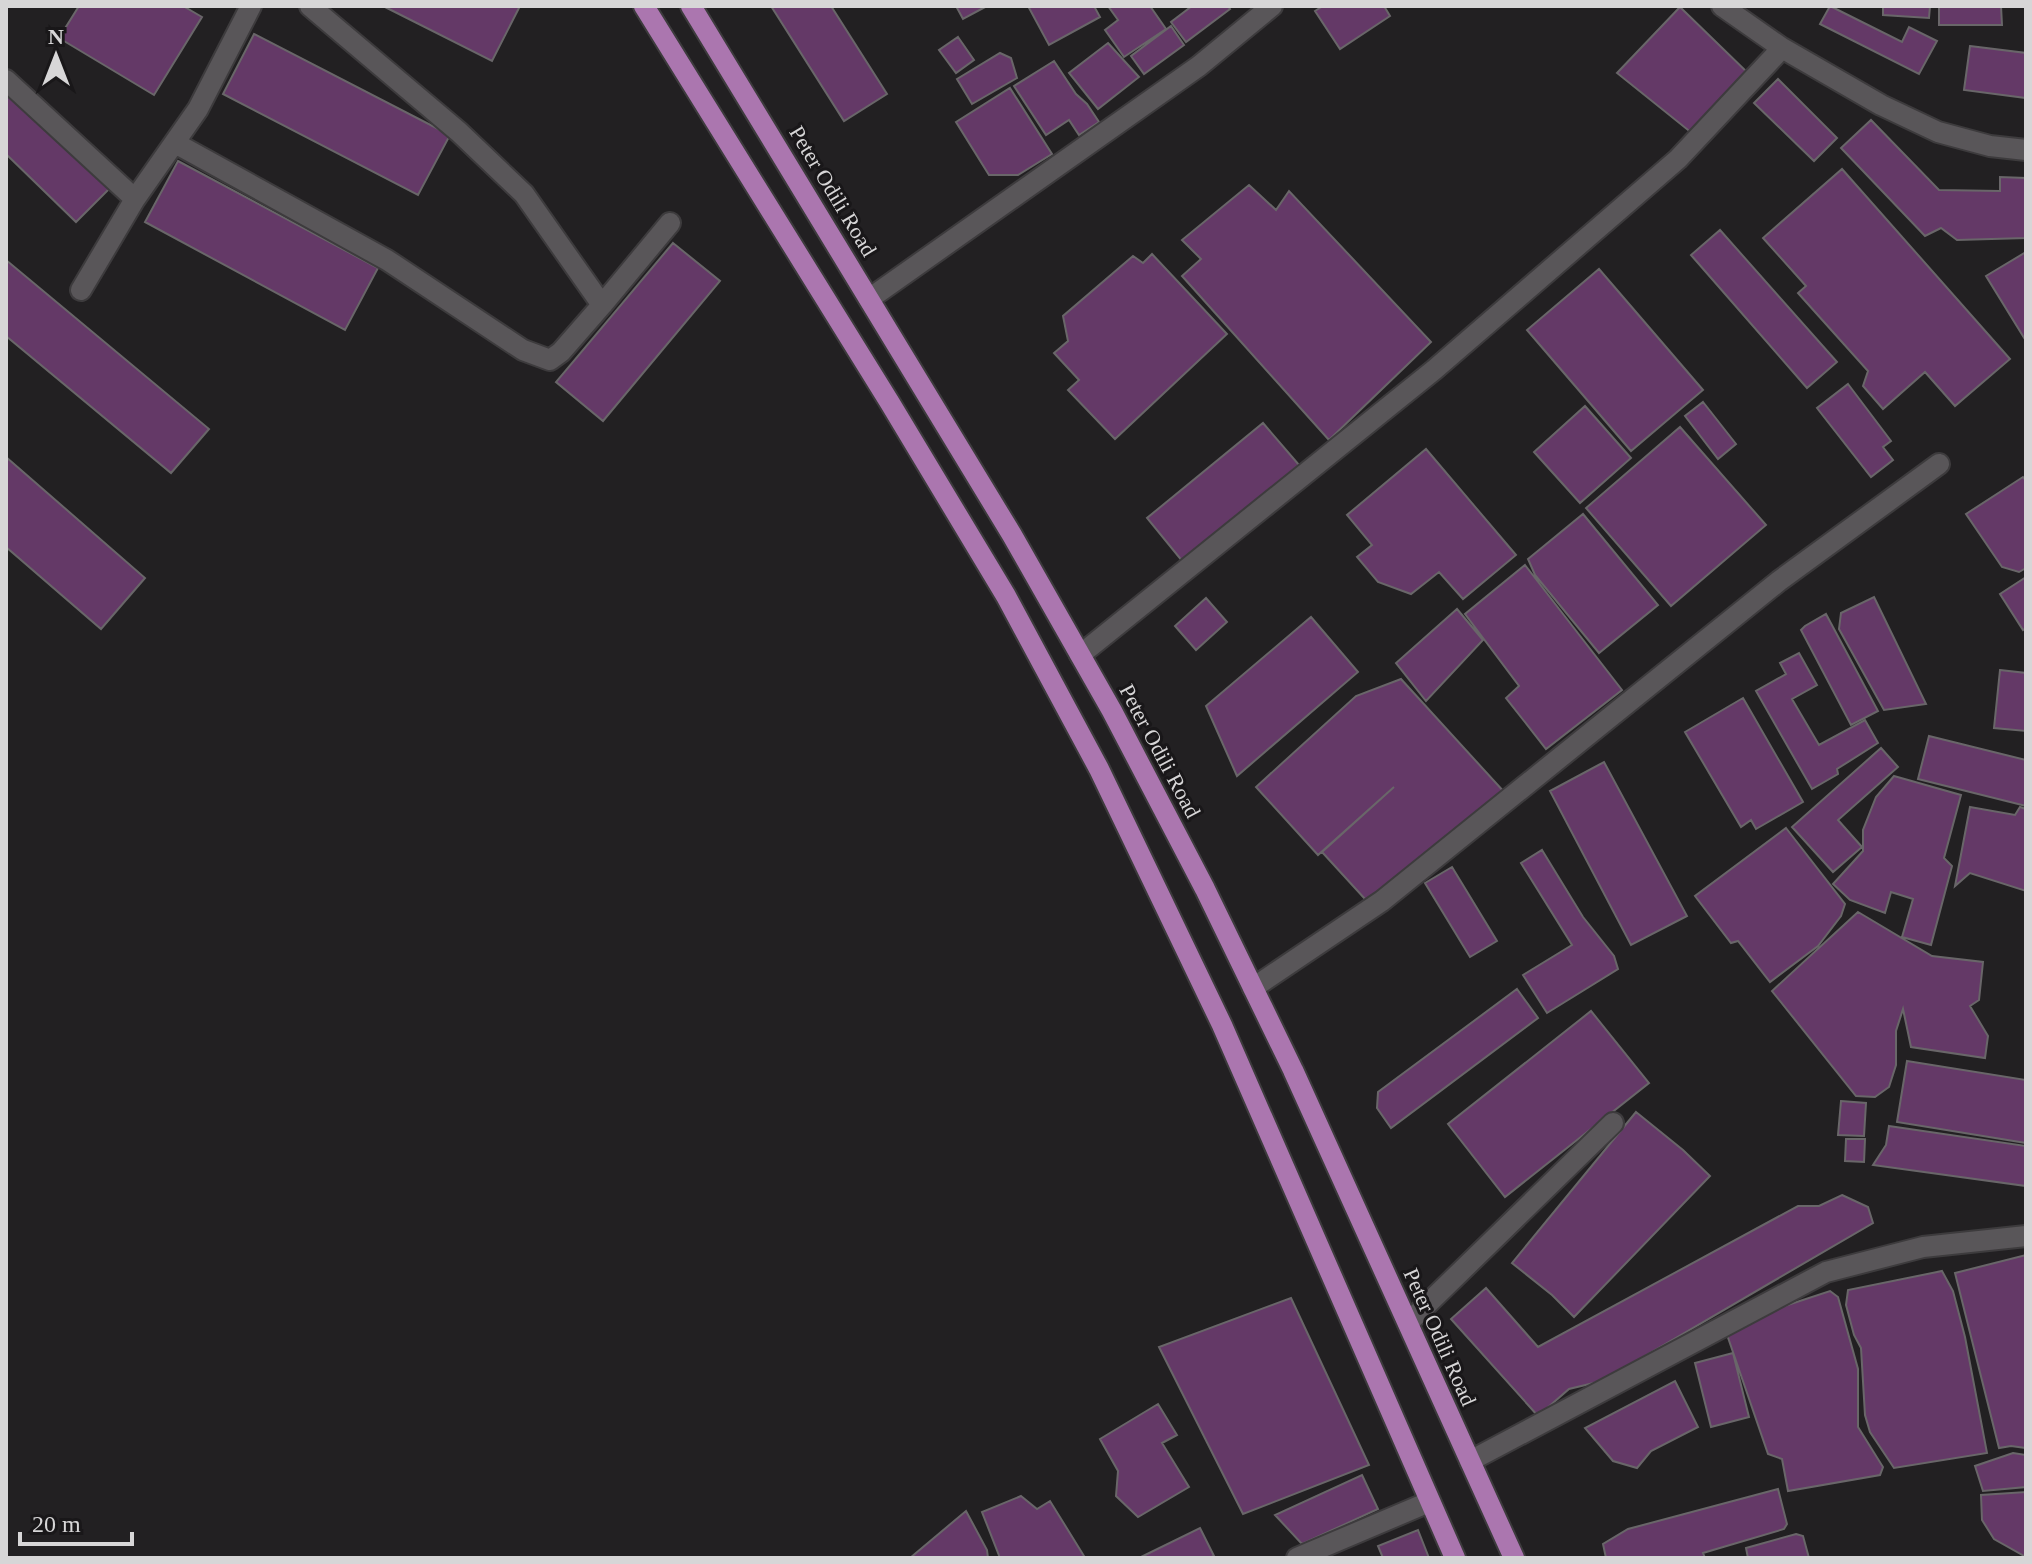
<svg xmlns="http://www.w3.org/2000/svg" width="2032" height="1564" viewBox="0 0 2032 1564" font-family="'Times New Roman',serif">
  <rect width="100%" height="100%" fill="#222022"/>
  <!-- building -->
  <path fill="#643967" stroke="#696669" stroke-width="2" d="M 79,6 L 183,6 L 202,17 L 154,95 L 59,38 Z
    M 383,6 L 520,6 L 492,61 Z
    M 771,6 L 831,6 L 887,94 L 844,121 Z
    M 956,6 L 987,6 L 963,19 Z
    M 1028,6 L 1094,6 L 1100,17 L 1049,45 Z
    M 1108,6 L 1150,6 L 1166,29 L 1124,57 L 1105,30 L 1118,20 Z
    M 1192,6 L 1228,6 L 1230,9 L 1186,42 L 1171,22 Z
    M 1323,6 L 1384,6 L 1390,16 L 1340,49 L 1315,11 Z
    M 1830,6 L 1902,42 L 1909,27 L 1937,41 L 1919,74 L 1820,24 Z
    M 1883,6 L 1930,6 L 1929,18 L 1883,15 Z
    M 1939,6 L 2001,6 L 2002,25 L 1939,25 Z
    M 1680,7 L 1749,74 L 1693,134 L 1617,73 Z
    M 1171,26 L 1184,45 L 1144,74 L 1131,56 Z
    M 254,34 L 450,135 L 418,195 L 223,94 Z
    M 958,37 L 974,60 L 956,73 L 939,50 Z
    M 1108,43 L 1139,77 L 1098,109 L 1069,73 Z
    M 1970,46 L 2026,53 L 2026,98 L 1964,90 Z
    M 1000,53 L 1011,58 L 1017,78 L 972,104 L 957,79 Z
    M 1054,61 L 1076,94 L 1087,104 L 1099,122 L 1079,135 L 1069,120 L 1046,135 L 1014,86 Z
    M 1778,79 L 1837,138 L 1814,161 L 1754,103 Z
    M 1010,88 L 1052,154 L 1018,175 L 989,175 L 956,122 Z
    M 6,89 L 109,189 L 76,222 L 6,154 Z
    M 1871,120 L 1939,190 L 2000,191 L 2000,177 L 2026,178 L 2026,238 L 1957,240 L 1941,228 L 1925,236 L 1841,148 Z
    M 178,161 L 378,268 L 345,330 L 145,222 Z
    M 1842,169 L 2010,359 L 1955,406 L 1925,372 L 1883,409 L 1863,386 L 1868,371 L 1798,293 L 1806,286 L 1763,238 Z
    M 1249,185 L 1276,210 L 1289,191 L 1431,342 L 1329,440 L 1182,276 L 1201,259 L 1182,240 Z
    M 1720,230 L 1837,362 L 1807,388 L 1691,255 Z
    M 673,243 L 720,281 L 603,421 L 556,382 Z
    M 2026,252 L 2026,341 L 1986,276 Z
    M 1152,254 L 1227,334 L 1115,439 L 1068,390 L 1079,380 L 1054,353 L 1068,341 L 1063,316 L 1133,256 L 1143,263 Z
    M 6,260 L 209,429 L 171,473 L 6,336 Z
    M 1599,269 L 1703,390 L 1631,451 L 1527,330 Z
    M 1848,384 L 1891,441 L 1883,447 L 1893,460 L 1871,477 L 1817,408 Z
    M 1703,402 L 1736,444 L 1718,459 L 1685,416 Z
    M 1585,406 L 1631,458 L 1580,503 L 1534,452 Z
    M 1263,423 L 1299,465 L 1183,562 L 1147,518 Z
    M 1680,427 L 1766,525 L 1671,606 L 1586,508 Z
    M 1426,449 L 1516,555 L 1463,599 L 1439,572 L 1411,594 L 1378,582 L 1357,557 L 1372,545 L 1347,515 Z
    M 6,457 L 145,578 L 101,629 L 6,547 Z
    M 2023,477 L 2026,481 L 2026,568 L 2019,572 L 2002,567 L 1966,514 Z
    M 1583,514 L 1658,605 L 1599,653 L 1535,575 L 1528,559 Z
    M 1525,565 L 1622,690 L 1546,749 L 1506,698 L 1519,686 L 1465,614 Z
    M 2026,577 L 2026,628 L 2023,630 L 2000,594 Z
    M 1874,597 L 1926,704 L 1884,710 L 1839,629 L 1841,613 Z
    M 1206,598 L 1227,622 L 1196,650 L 1175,626 Z
    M 1457,609 L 1483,640 L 1426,701 L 1396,663 Z
    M 1826,614 L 1878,711 L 1851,725 L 1801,630 L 1805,626 Z
    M 1311,617 L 1358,672 L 1237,776 L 1206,706 Z
    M 1799,653 L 1817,685 L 1792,699 L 1819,745 L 1865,720 L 1878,743 L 1837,769 L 1838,774 L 1812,789 L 1756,691 L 1786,674 L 1780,663 Z
    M 2000,670 L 2026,673 L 2026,731 L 1994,728 Z
    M 1401,679 L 1506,794 L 1376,911 L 1322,852 L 1394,787 L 1318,855 L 1256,787 L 1356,696 Z
    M 1743,698 L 1803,802 L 1756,829 L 1751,820 L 1741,827 L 1685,732 Z
    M 1929,736 L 2026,760 L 2026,806 L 1918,779 Z
    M 1881,748 L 1898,767 L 1838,820 L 1862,847 L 1833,872 L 1792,827 Z
    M 1604,762 L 1687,916 L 1631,945 L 1550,791 Z
    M 1894,776 L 1961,795 L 1944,858 L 1952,866 L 1931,945 L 1902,937 L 1913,899 L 1891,892 L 1885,913 L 1850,900 L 1833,884 L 1863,851 L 1863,830 L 1876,797 Z
    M 1970,807 L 2015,815 L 2020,807 L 2026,809 L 2026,891 L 1970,873 L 1955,886 Z
    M 1786,828 L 1845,904 L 1841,916 L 1818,946 L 1770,982 L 1738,941 L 1731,943 L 1695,896 Z
    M 1542,850 L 1583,917 L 1614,956 L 1618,969 L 1547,1013 L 1523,975 L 1572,945 L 1521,863 Z
    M 1452,867 L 1497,941 L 1470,957 L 1425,883 Z
    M 1858,912 L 1932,956 L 1983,962 L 1979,1000 L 1970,1006 L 1988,1036 L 1985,1058 L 1911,1047 L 1903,1009 L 1896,1031 L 1896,1065 L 1889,1087 L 1875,1097 L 1856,1096 L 1772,991 Z
    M 1517,989 L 1538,1018 L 1391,1128 L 1377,1108 L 1378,1092 Z
    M 1591,1011 L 1649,1083 L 1505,1197 L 1448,1124 Z
    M 1907,1061 L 2026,1080 L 2026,1143 L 1897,1122 Z
    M 1841,1101 L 1866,1103 L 1864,1136 L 1838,1135 Z
    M 1636,1112 L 1683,1150 L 1710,1176 L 1574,1317 L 1552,1295 L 1512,1263 Z
    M 1889,1126 L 2026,1146 L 2026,1186 L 1873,1165 L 1886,1145 Z
    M 1846,1139 L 1865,1139 L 1864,1162 L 1845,1161 Z
    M 1842,1195 L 1868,1207 L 1873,1223 L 1602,1381 L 1569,1389 L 1538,1416 L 1451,1319 L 1486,1288 L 1538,1347 L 1798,1206 L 1819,1206 Z
    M 2026,1255 L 2026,1448 L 2011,1446 L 1999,1448 L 1955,1273 Z
    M 1942,1271 L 1953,1291 L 1965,1337 L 1987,1453 L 1894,1468 L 1870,1432 L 1865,1415 L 1861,1348 L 1854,1335 L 1846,1305 L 1848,1290 Z
    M 1830,1291 L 1838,1297 L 1858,1369 L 1858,1427 L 1883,1467 L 1880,1475 L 1788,1491 L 1782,1459 L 1768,1454 L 1724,1326 Z
    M 1291,1298 L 1369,1465 L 1243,1514 L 1159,1347 Z
    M 1733,1353 L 1749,1417 L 1711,1427 L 1695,1363 Z
    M 1675,1381 L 1698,1427 L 1651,1451 L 1637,1468 L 1613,1461 L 1585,1428 Z
    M 1158,1404 L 1177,1435 L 1162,1443 L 1189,1487 L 1138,1517 L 1116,1496 L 1118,1471 L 1100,1439 Z
    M 2013,1453 L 2026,1455 L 2026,1487 L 1983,1491 L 1975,1466 Z
    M 1362,1475 L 1378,1509 L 1302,1544 L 1275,1515 Z
    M 1778,1489 L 1787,1524 L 1784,1529 L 1703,1553 L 1705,1558 L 1606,1558 L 1603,1544 L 1628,1529 Z
    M 2026,1492 L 2026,1557 L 1994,1539 L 1982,1520 L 1981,1495 Z
    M 1021,1496 L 1037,1509 L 1050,1501 L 1084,1556 L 1080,1558 L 1000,1558 L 982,1512 Z
    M 966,1511 L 987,1550 L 988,1558 L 910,1558 Z
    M 1200,1528 L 1214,1556 L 1209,1558 L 1139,1558 Z
    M 1418,1530 L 1429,1558 L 1383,1558 L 1378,1546 Z
    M 1796,1534 L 1803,1536 L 1809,1558 L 1748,1558 L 1746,1548 Z"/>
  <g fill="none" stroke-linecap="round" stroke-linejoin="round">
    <defs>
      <path id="service" d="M 310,6 L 459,132 L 524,194 L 602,305
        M 6,80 L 135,199
        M 175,143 L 387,260 L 523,350 L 550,360 L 561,352 L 602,305 L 670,223
        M 81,290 L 135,199 L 198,109 L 251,6
        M 869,299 L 1199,66 L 1272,6
        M 1408,1323 L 1613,1123
        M 1297,1558 L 1429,1502"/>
      <path id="minor" d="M 1722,6 L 1782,48 L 1881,105 L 1938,132 L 1990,146 L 2026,150
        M 1080,655 L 1434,370 L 1678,159 L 1782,48
        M 1253,988 L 1382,901 L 1779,581 L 1939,464
        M 1470,1461 L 1826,1272 L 1923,1247 L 2026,1236"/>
      <path id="primary" d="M 644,6 L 890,403 L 1006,596 L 1099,769 L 1222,1025 L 1455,1558
        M 691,6 L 1012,535 L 1112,711 L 1205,889 L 1293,1070 L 1514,1558"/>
    </defs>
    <!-- service casing -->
    <use href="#service" stroke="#3d3b3d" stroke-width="24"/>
    <!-- minor casing -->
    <use href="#minor" stroke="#3d3b3d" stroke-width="24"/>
    <!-- primary casing -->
    <use href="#primary" stroke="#3d3b3d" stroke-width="24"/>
    <!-- service -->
    <use href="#service" stroke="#595659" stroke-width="20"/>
    <!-- minor -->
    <use href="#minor" stroke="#595659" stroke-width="20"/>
    <!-- primary -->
    <use href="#primary" stroke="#ab76af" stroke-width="20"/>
  </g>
  <g text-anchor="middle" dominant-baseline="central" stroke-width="6" stroke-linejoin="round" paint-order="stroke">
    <!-- street labels -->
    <g font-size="22" fill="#d7d6d7" stroke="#191719">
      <text transform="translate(833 191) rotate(59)">Peter Odili Road</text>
      <text transform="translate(1160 751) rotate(62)">Peter Odili Road</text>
      <text transform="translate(1440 1337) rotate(66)">Peter Odili Road</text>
    </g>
  </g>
  <!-- border -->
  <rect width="2032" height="1564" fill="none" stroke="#d7d6d7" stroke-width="16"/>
  <!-- north arrow -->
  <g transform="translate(56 56)" stroke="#191719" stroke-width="6" paint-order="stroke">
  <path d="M0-6L14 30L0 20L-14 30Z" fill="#d7d6d7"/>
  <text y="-12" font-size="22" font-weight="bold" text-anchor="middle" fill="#d7d6d7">N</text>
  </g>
  <!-- scale -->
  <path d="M20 1532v12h112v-12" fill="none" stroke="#d7d6d7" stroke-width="4"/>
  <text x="32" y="1532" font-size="24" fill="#d7d6d7" stroke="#191719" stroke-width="6" paint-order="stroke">20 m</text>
</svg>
